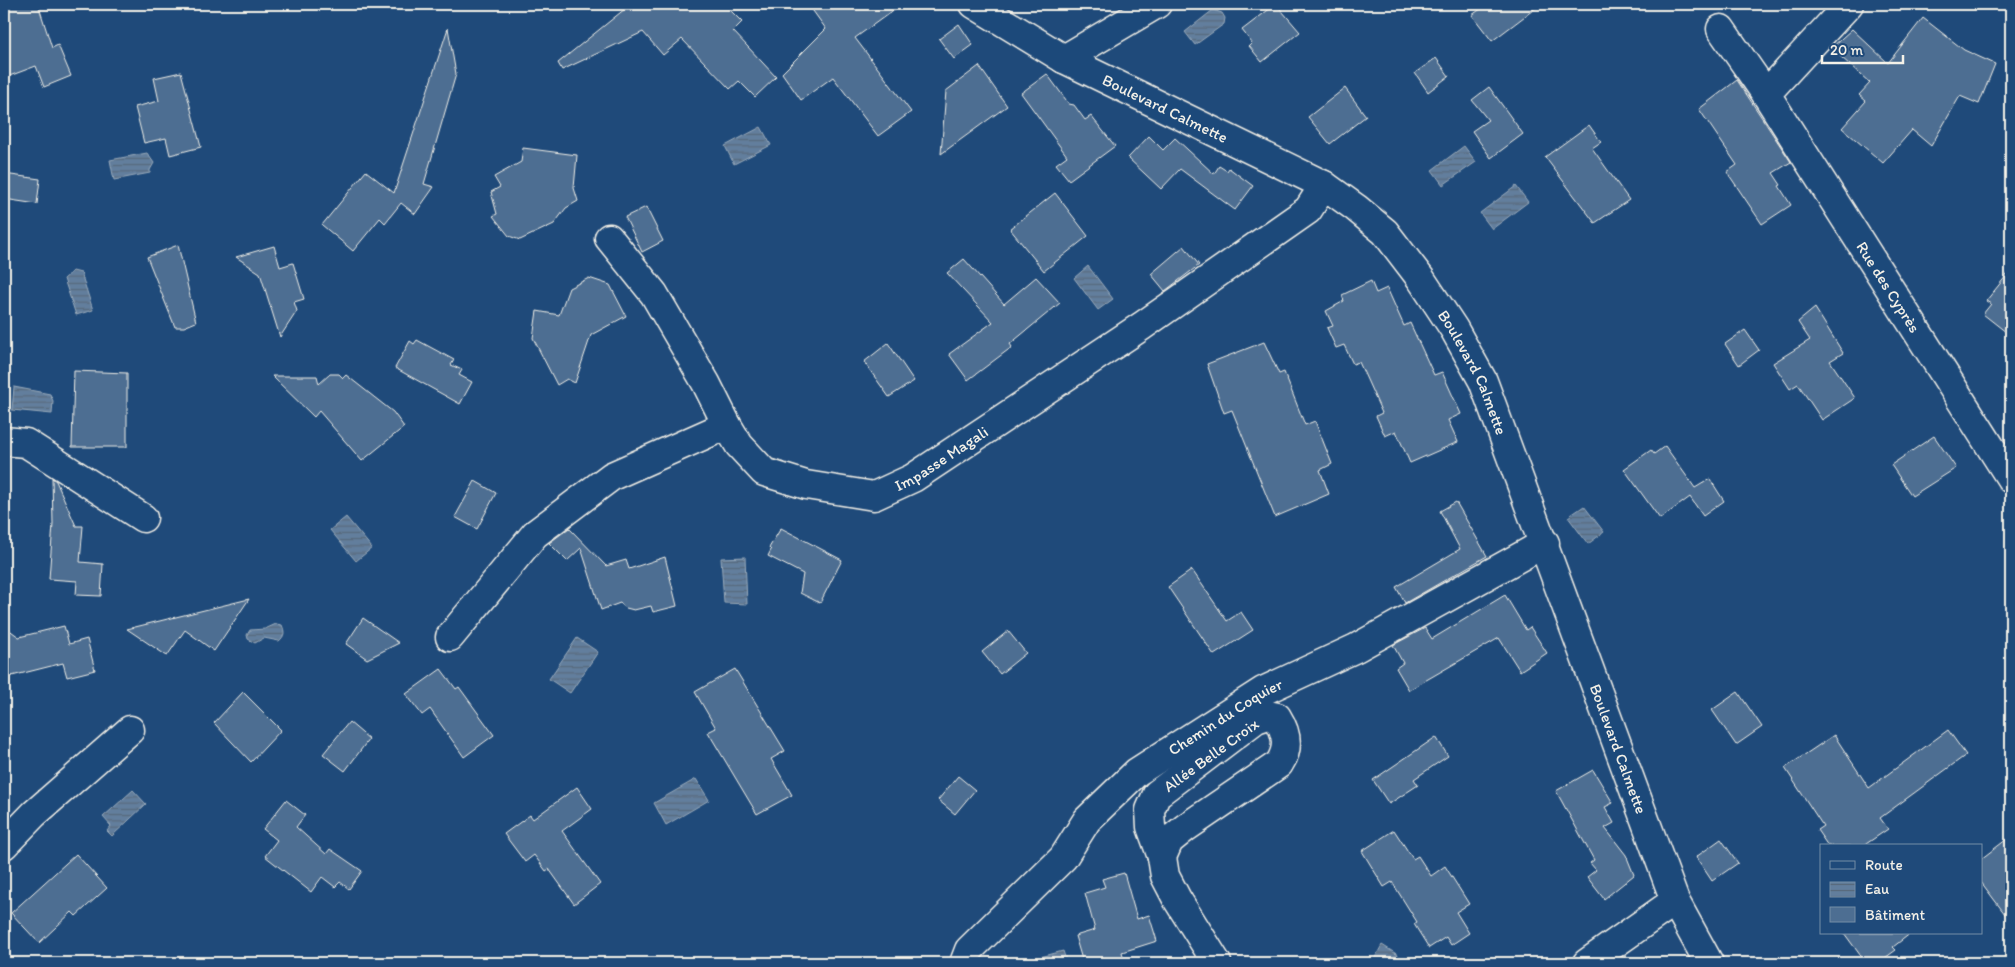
<svg xmlns="http://www.w3.org/2000/svg" width="2015" height="967" viewBox="0 0 2015 967" font-family="Itim,sans-serif">
  <defs>
    <pattern id="water-rules" width="6" height="5" patternUnits="userSpaceOnUse" patternTransform="scale(1.25)"><rect width="6" height="5" fill="#627e9d"/><path d="M0 2.5h6" fill="none" stroke="#58687a"/></pattern>
  </defs>
  <rect width="100%" height="100%" fill="#1f4a7a"/>
  <filter id="ink" filterUnits="userSpaceOnUse"><feTurbulence type="fractalNoise" baseFrequency=".02" numOctaves="2"/><feDisplacementMap in="SourceGraphic" scale="10" xChannelSelector="R" yChannelSelector="G"/><feConvolveMatrix kernelMatrix="1 2 1 2 8 2 1 2 1" color-interpolation-filters="sRGB"/></filter>
  <g filter="url(#ink)">
    <!-- water -->
    <path fill="url(#water-rules)" stroke="#9cacbb" d="M 1213,10 L 1222,13 L 1225,18 L 1224,24 L 1195,45 L 1185,32 Z
      M 761,127 L 771,145 L 734,164 L 725,146 Z
      M 1464,146 L 1476,162 L 1443,185 L 1432,170 Z
      M 147,153 L 154,163 L 150,170 L 150,173 L 114,180 L 110,160 Z
      M 1516,186 L 1528,202 L 1492,229 L 1480,213 Z
      M 1088,266 L 1113,299 L 1098,310 L 1074,278 Z
      M 73,271 L 81,273 L 93,310 L 76,315 L 64,279 Z
      M 14,387 L 50,394 L 53,401 L 52,414 L 12,410 Z
      M 1584,506 L 1604,532 L 1588,544 L 1568,517 Z
      M 346,517 L 372,548 L 356,561 L 330,530 Z
      M 745,557 L 747,604 L 724,603 L 721,558 Z
      M 276,624 L 282,625 C 285,632 285,636 279,641 L 264,638 L 255,643 L 248,639 L 247,635 L 250,630 L 265,629 Z
      M 577,638 L 598,652 L 570,693 L 549,679 Z
      M 696,779 L 709,800 L 666,825 L 654,803 Z
      M 133,790 L 146,804 L 112,836 L 107,831 L 111,826 L 103,817 Z
      M 1382,945 L 1398,955 L 1394,963 L 1372,963 Z
      M 1063,951 L 1067,963 L 1018,963 Z"/>
    <!-- building -->
    <path fill="#4d6e92" stroke="#f4f1e8" d="M 4,4 L 38,4 L 52,48 L 58,45 L 71,76 L 44,87 L 36,66 L 4,78 Z
      M 631,4 L 724,4 L 742,22 L 733,31 L 776,77 L 755,97 L 739,81 L 730,89 L 682,39 L 663,55 L 643,32 L 562,70 L 558,63 Z
      M 808,4 L 902,4 L 855,38 L 911,112 L 878,136 L 833,77 L 801,100 L 782,73 L 826,29 Z
      M 1276,4 L 1300,32 L 1262,62 L 1249,46 L 1252,43 L 1242,30 Z
      M 1488,4 L 1541,4 L 1492,41 L 1472,15 Z
      M 1923,18 L 1964,50 L 1995,64 L 1979,104 L 1960,96 L 1931,146 L 1912,130 L 1883,163 L 1842,128 L 1866,101 L 1859,95 L 1870,83 L 1831,48 L 1852,29 L 1888,63 Z
      M 959,24 L 973,45 L 954,59 L 939,39 Z
      M 448,28 L 456,74 L 424,184 L 434,187 L 415,214 L 401,203 L 385,223 L 380,218 L 353,251 L 322,225 L 366,171 L 394,193 Z
      M 1436,58 L 1449,76 L 1428,92 L 1415,73 Z
      M 979,66 L 1007,106 L 941,154 L 946,91 Z
      M 181,72 L 201,147 L 170,155 L 166,138 L 144,143 L 135,107 L 159,101 L 154,78 Z
      M 1047,74 L 1069,104 L 1074,105 L 1085,120 L 1091,116 L 1115,146 L 1069,180 L 1056,164 L 1067,156 L 1021,93 Z
      M 1737,80 L 1791,162 L 1773,173 L 1781,185 L 1779,186 L 1791,205 L 1762,224 L 1727,172 L 1737,165 L 1699,109 Z
      M 1489,87 L 1523,134 L 1491,158 L 1472,131 L 1488,120 L 1472,100 Z
      M 1345,88 L 1366,116 L 1330,144 L 1308,117 Z
      M 1589,125 L 1601,142 L 1592,148 L 1629,200 L 1595,223 L 1545,157 Z
      M 1149,136 L 1163,150 L 1175,138 L 1214,174 L 1219,166 L 1227,171 L 1229,168 L 1253,186 L 1235,210 L 1180,169 L 1161,189 L 1128,158 Z
      M 523,148 L 577,155 L 574,188 L 578,201 L 566,208 L 554,224 L 520,240 L 509,236 L 493,216 L 497,214 L 491,192 L 500,187 L 494,177 L 521,162 Z
      M 4,174 L 40,179 L 37,204 L 4,199 Z
      M 1055,193 L 1088,236 L 1044,271 L 1010,229 Z
      M 646,207 L 663,241 L 642,252 L 625,217 Z
      M 178,245 L 196,322 L 184,327 L 175,327 L 147,257 Z
      M 274,246 L 280,267 L 293,263 L 304,299 L 294,302 L 297,311 L 280,337 L 260,273 L 236,257 Z
      M 1184,246 L 1199,265 L 1165,291 L 1151,274 Z
      M 964,259 L 1004,304 L 1036,277 L 1060,303 L 1010,344 L 1012,347 L 968,380 L 949,354 L 993,322 L 947,273 Z
      M 2011,270 L 2011,336 L 1983,314 L 1991,304 L 1986,301 Z
      M 589,278 L 610,285 L 626,316 L 591,335 L 575,383 L 567,379 L 557,385 L 533,338 L 537,311 L 559,315 L 569,288 Z
      M 1371,281 L 1376,293 L 1387,288 L 1404,326 L 1410,323 L 1434,375 L 1442,372 L 1461,414 L 1448,420 L 1458,442 L 1410,463 L 1396,431 L 1385,436 L 1376,416 L 1382,413 L 1359,362 L 1353,364 L 1344,345 L 1336,348 L 1327,328 L 1333,326 L 1326,311 L 1344,301 L 1342,295 Z
      M 1815,308 L 1843,353 L 1830,361 L 1855,398 L 1822,420 L 1798,384 L 1790,389 L 1773,363 L 1810,340 L 1798,322 Z
      M 1745,330 L 1759,350 L 1739,365 L 1725,344 Z
      M 417,340 L 454,360 L 451,365 L 462,370 L 459,375 L 472,382 L 460,404 L 395,368 L 410,341 L 414,344 Z
      M 1264,342 L 1279,374 L 1284,372 L 1305,425 L 1315,421 L 1332,464 L 1320,470 L 1329,494 L 1275,517 L 1232,410 L 1224,413 L 1207,364 Z
      M 888,343 L 914,381 L 889,397 L 864,362 Z
      M 74,371 L 127,373 L 127,447 L 72,447 Z
      M 330,374 L 339,374 L 343,378 L 346,375 L 393,412 L 404,427 L 362,461 L 319,411 L 314,417 L 272,376 L 317,376 L 319,384 Z
      M 1934,436 L 1956,468 L 1912,496 L 1891,465 Z
      M 1665,446 L 1695,488 L 1710,479 L 1724,501 L 1703,516 L 1690,497 L 1660,519 L 1624,469 L 1651,450 L 1654,454 Z
      M 52,478 L 56,481 L 76,526 L 83,526 L 80,562 L 103,564 L 101,596 L 76,595 L 77,581 L 49,579 L 53,524 Z
      M 475,481 L 496,493 L 477,529 L 455,517 Z
      M 1456,502 L 1487,556 L 1405,603 L 1396,587 L 1460,549 L 1440,511 Z
      M 569,528 L 606,566 L 626,560 L 629,569 L 665,557 L 677,606 L 653,612 L 651,606 L 634,610 L 626,608 L 620,603 L 601,610 L 581,548 L 567,561 L 549,543 Z
      M 781,528 L 842,560 L 820,603 L 800,593 L 803,574 L 768,556 L 771,550 L 769,548 Z
      M 1192,570 L 1227,621 L 1241,612 L 1253,630 L 1214,655 L 1168,587 Z
      M 1505,595 L 1526,630 L 1530,627 L 1547,653 L 1520,671 L 1499,638 L 1409,690 L 1396,668 L 1403,663 L 1393,645 L 1425,628 L 1432,639 Z
      M 249,599 L 214,651 L 185,630 L 167,656 L 127,629 Z
      M 363,618 L 399,643 L 367,659 L 346,644 Z
      M 4,626 L 19,637 L 64,626 L 69,644 L 87,639 L 95,670 L 67,677 L 63,663 L 4,678 Z
      M 1008,631 L 1026,653 L 1000,674 L 982,652 Z
      M 441,669 L 456,689 L 459,687 L 494,735 L 464,757 L 430,709 L 422,715 L 406,694 Z
      M 735,669 L 785,751 L 771,759 L 792,795 L 757,814 L 708,732 L 716,728 L 695,692 Z
      M 243,692 L 281,730 L 251,762 L 214,723 Z
      M 1738,692 L 1762,727 L 1736,745 L 1712,710 Z
      M 349,722 L 369,739 L 345,771 L 323,754 Z
      M 1948,730 L 1966,755 L 1880,818 L 1888,829 L 1863,846 L 1828,846 L 1817,830 L 1823,826 L 1785,768 L 1834,735 L 1869,788 Z
      M 1436,737 L 1448,756 L 1414,779 L 1418,785 L 1389,804 L 1373,780 Z
      M 1593,770 L 1613,803 L 1605,807 L 1614,823 L 1605,828 L 1626,855 L 1634,875 L 1604,899 L 1587,877 L 1596,870 L 1590,863 L 1594,860 L 1556,791 Z
      M 958,776 L 975,790 L 955,814 L 938,800 Z
      M 577,787 L 592,809 L 562,831 L 600,884 L 574,904 L 549,869 L 546,871 L 534,855 L 525,862 L 504,834 L 530,815 L 533,819 Z
      M 286,800 L 305,815 L 296,827 L 326,854 L 330,849 L 362,871 L 349,889 L 340,882 L 335,887 L 322,877 L 311,892 L 265,856 L 277,840 L 263,829 Z
      M 1394,830 L 1413,859 L 1418,856 L 1431,876 L 1445,866 L 1469,904 L 1456,912 L 1469,933 L 1451,945 L 1446,937 L 1429,948 L 1414,924 L 1417,922 L 1392,882 L 1384,887 L 1362,851 Z
      M 2011,836 L 2011,922 L 1981,882 L 1981,859 Z
      M 1721,839 L 1738,863 L 1712,881 L 1696,857 Z
      M 76,854 L 107,888 L 76,916 L 72,912 L 39,943 L 11,913 Z
      M 1124,873 L 1137,919 L 1149,915 L 1157,941 L 1122,952 L 1125,963 L 1083,963 L 1075,936 L 1095,930 L 1085,893 L 1105,887 L 1102,879 Z
      M 1844,933 L 1911,933 L 1893,947 L 1896,950 L 1878,963 L 1866,963 Z"/>
    <g fill="none" stroke-linecap="round" stroke-linejoin="round">
      <defs>
        <g id="street">
          <path id="s1" d="M 974,4 L 1064,59 L 1324,185 L 1356,208 L 1385,232 L 1421,279 L 1454,329 L 1483,381 L 1675,901 L 1709,963"/>
          <path id="s2" d="M 1849,4 L 1766,94 L 2011,479"/>
          <path d="M 1721,29 L 1766,94"/>
          <path d="M 1064,59 L 1157,4"/>
          <path id="s3" d="M 609,238 L 654,294 L 706,383 L 727,425 L 739,445 L 764,472 L 806,485 L 874,496 L 913,478 L 1142,326 L 1308,210 L 1324,185"/>
          <path d="M 4,441 L 26,443 L 143,518"/>
          <path d="M 450,637 L 535,534 L 612,476 L 727,425"/>
          <path d="M 4,845 L 34,814 L 130,730"/>
          <path d="M 1162,857 L 1169,841 L 1185,828 L 1279,764 C 1290,748 1287,733 1277,717 L 1268,715 L 1256,719 L 1157,794 L 1150,810 L 1151,827 L 1162,857 L 1165,876 L 1177,899 L 1217,963"/>
          <path id="s4" d="M 964,963 L 969,950 L 1063,858 L 1087,820 L 1137,772 L 1263,691 L 1356,648 L 1545,543"/>
          <path d="M 1587,963 L 1675,901"/>
        </g>
      </defs>
      <!-- street casing -->
      <use href="#street" stroke="#f4f1e8" stroke-width="31"/>
      <!-- street -->
      <use href="#street" stroke="#1f4a7a" stroke-width="28"/>
    </g>
  </g>
  <g text-anchor="middle" dominant-baseline="central" stroke-width="5" stroke-linejoin="round" paint-order="stroke">
    <!-- street labels -->
    <g font-size="16" fill="#f4f1e8" stroke="#1f4a7a">
      <text stroke="none"><textPath href="#s1" startOffset="218">Boulevard Calmette</textPath></text>
      <text stroke="none"><textPath href="#s2" startOffset="351">Rue des Cyprès</textPath></text>
      <text stroke="none"><textPath href="#s1" startOffset="638">Boulevard Calmette</textPath></text>
      <text stroke="none"><textPath href="#s3" startOffset="472">Impasse Magali</textPath></text>
      <text stroke="none"><textPath href="#s4" startOffset="364">Chemin du Coquier</textPath></text>
      <text stroke="none"><textPath href="#s1" startOffset="1042">Boulevard Calmette</textPath></text>
      <text transform="translate(1211 755) rotate(-36)">Allée Belle Croix</text>
    </g>
  </g>
  <!-- margin -->
  <rect width="2015" height="967" fill="none" stroke="#1f4a7a" stroke-width="20"/>
  <rect x="10" y="10" width="1995" height="947" fill="none" stroke="#f4f1e8" stroke-width="2" filter="url(#ink)"/>
  <!-- legend -->
  <rect x="1820" y="844" width="162" height="90" fill="#1f4a7a" stroke="#748da6"/>
  <rect x="1830" y="861" width="25" height="8" fill="#1f4a7a" stroke="#748da6"/>
  <text x="1865" y="870" font-size="15" fill="#f4f1e8">Route</text>
  <rect x="1830" y="882" width="25" height="15" fill="url(#water-rules)" stroke="#748da6"/>
  <text x="1865" y="894" font-size="15" fill="#f4f1e8">Eau</text>
  <rect x="1830" y="907" width="25" height="15" fill="#4d6e92" stroke="#748da6"/>
  <text x="1865" y="920" font-size="15" fill="#f4f1e8">Bâtiment</text>
  <!-- scale -->
  <path d="M1822 55v8h81v-8" fill="none" stroke="#f4f1e8" stroke-width="2.5"/>
  <text x="1830" y="55" font-size="15" fill="#f4f1e8" stroke="#1f4a7a" stroke-width="4" paint-order="stroke">20 m</text>
</svg>
